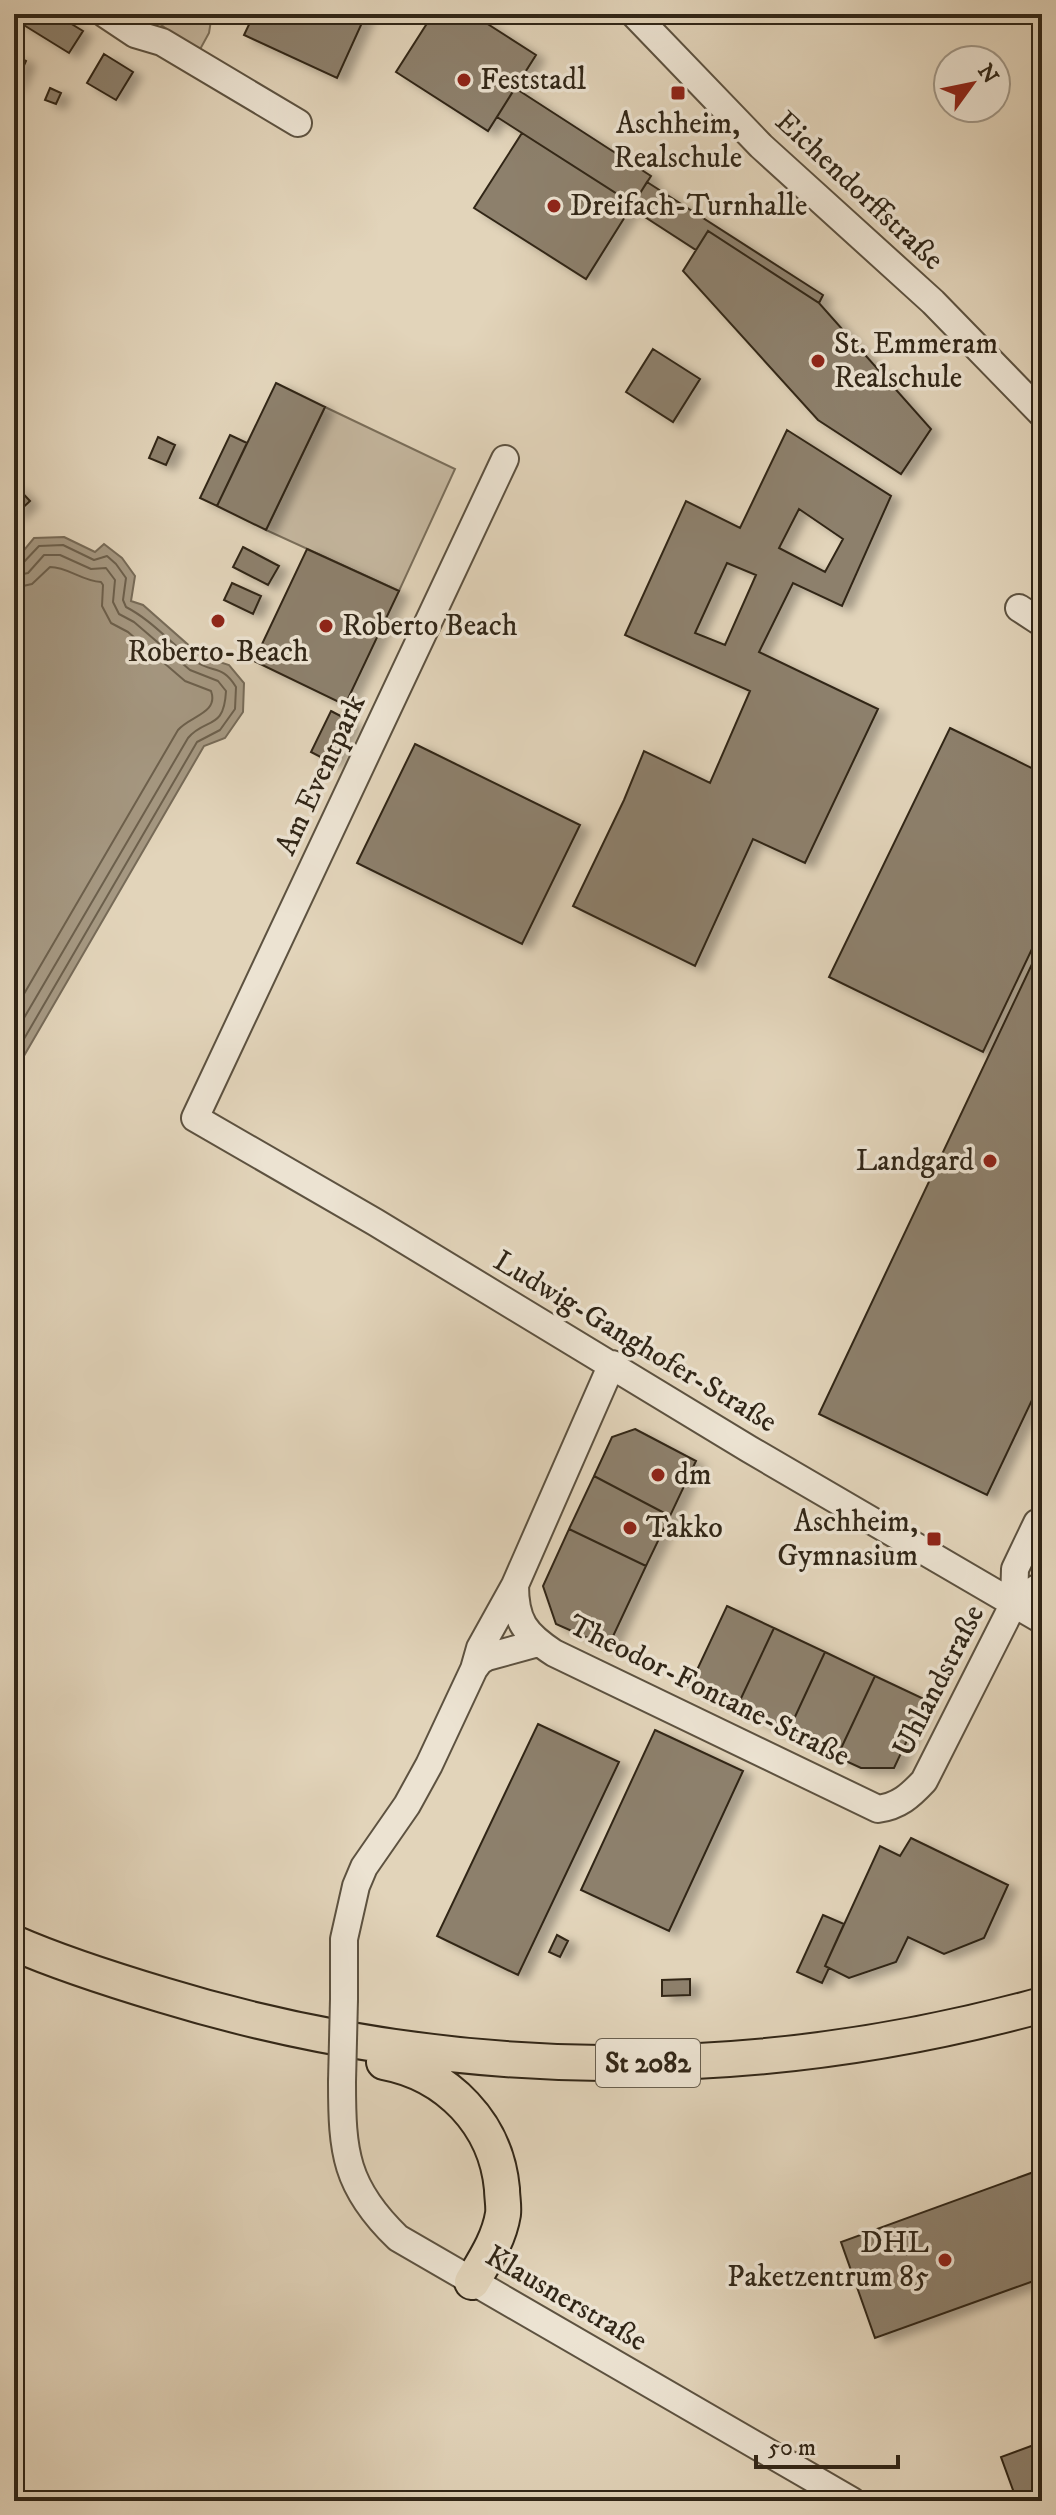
<svg xmlns="http://www.w3.org/2000/svg" width="1056" height="2515" viewBox="0 0 1056 2515" font-family="'IM FELL DW Pica',serif">
  <defs>
    <filter id="shadow"><feDropShadow dx="9" dy="5" stdDeviation="4" flood-color="#0004"/></filter>
  </defs>
  <rect width="100%" height="100%" fill="#e2d4ba"/>
  <filter id="stains"><feTurbulence type="fractalNoise" baseFrequency=".0025" numOctaves="4"/><feColorMatrix values="0 0 0 0 .2 0 0 0 0 .09 0 0 0 0 .02 0 0 0 .5 -.17"/></filter>
  <radialGradient id="worn" r=".72"><stop offset=".6" stop-color="#630" stop-opacity="0"/><stop offset="1" stop-color="#630" stop-opacity=".3"/></radialGradient>
  <!-- green -->
  <path fill="#c4b69e" stroke="#7a6e5a" stroke-width="2" d="M 147,14 L 212,14 L 209,33 L 198,53 Z
    M 325,407 L 455,469 L 399,591 L 266,530 Z"/>
  <!-- water -->
  <path fill="#a69983" stroke="#776b58" stroke-width="2" d="M 64,537 L 95,552 L 104,544 L 122,558 L 135,576 L 131,601 L 143,605 L 201,656 L 229,665 L 244,683 L 243,712 L 225,738 L 204,746 L 14,1073 L 14,562 L 34,538 Z"/>
  <g fill="none" stroke-linecap="round" stroke-linejoin="round">
    <!-- shore -->
    <path stroke="#6c604d" stroke-width="2" d="M 14,566 L 22,564 L 39,546 L 63,545 L 94,560 L 107,556 L 116,564 L 126,578 L 123,600 L 126,607 C 153,621 171,644 195,661 C 213,674 222,664 236,687 L 235,709 L 220,730 L 197,742 L 14,1056
      M 14,576 L 28,573 L 44,555 L 60,555 L 91,569 L 106,568 L 115,580 L 113,602 L 119,614 L 134,622 L 190,670 L 218,681 L 226,691 C 224,731 206,717 188,738 L 14,1035
      M 14,588 L 32,584 L 50,567 C 68,567 82,581 101,582 L 103,585 L 102,606 L 111,623 L 128,632 L 185,681 L 211,691 C 219,713 190,716 178,730 L 14,1011"/>
  </g>
  <!-- building -->
  <path fill="#8d806c" stroke="#312617" stroke-width="2" fill-rule="evenodd" filter="url(#shadow)" d="M 14,14 L 55,14 L 83,31 L 69,53 L 14,19 Z
    M 254,14 L 366,14 L 337,78 L 244,35 Z
    M 433,14 L 472,14 L 536,55 L 488,131 L 396,72 Z
    M 104,54 L 133,72 L 116,100 L 87,83 Z
    M 14,55 L 26,61 L 14,88 Z
    M 50,88 L 61,93 L 56,104 L 45,100 Z
    M 515,88 L 651,176 L 633,204 L 497,117 Z
    M 522,133 L 633,204 L 586,279 L 474,208 Z
    M 647,182 L 823,295 L 819,303 L 708,231 L 696,250 L 631,208 Z
    M 708,231 L 819,303 L 931,429 L 901,474 L 818,420 L 683,271 Z
    M 653,349 L 700,379 L 673,422 L 626,392 Z
    M 276,383 L 325,407 L 266,530 L 217,506 Z
    M 787,430 L 891,496 L 842,606 L 793,583 L 759,652 L 878,709 L 805,863 L 753,839 L 695,966 L 573,906 L 624,800 L 644,751 L 710,783 L 750,691 L 625,635 L 686,501 L 740,528 ZM 799,509 L 843,539 L 825,572 L 779,548 ZM 727,563 L 756,575 L 725,645 L 695,633 Z
    M 230,435 L 247,443 L 217,506 L 200,498 Z
    M 158,437 L 175,445 L 166,465 L 149,458 Z
    M 14,484 L 30,501 L 14,516 Z
    M 243,547 L 279,566 L 268,585 L 233,567 Z
    M 307,549 L 399,591 L 345,705 L 254,661 Z
    M 232,583 L 261,596 L 253,614 L 224,600 Z
    M 331,711 L 352,722 L 332,763 L 311,752 Z
    M 950,728 L 1042,773 L 1042,928 L 983,1052 L 829,977 Z
    M 415,744 L 580,825 L 522,944 L 357,863 Z
    M 1042,943 L 1042,1379 L 987,1495 L 819,1414 Z
    M 635,1429 L 696,1461 L 670,1516 L 594,1476 L 612,1437 Z
    M 594,1476 L 670,1516 L 646,1566 L 569,1529 Z
    M 569,1529 L 646,1566 L 608,1647 L 556,1624 L 543,1586 Z
    M 727,1606 L 774,1628 L 736,1709 L 689,1687 Z
    M 774,1628 L 825,1652 L 787,1734 L 736,1709 Z
    M 825,1652 L 875,1676 L 837,1757 L 787,1734 Z
    M 875,1676 L 926,1700 L 894,1768 L 861,1768 L 837,1757 Z
    M 538,1724 L 619,1762 L 518,1975 L 437,1936 Z
    M 655,1730 L 743,1771 L 669,1931 L 581,1890 Z
    M 911,1838 L 1008,1885 L 984,1938 L 944,1954 L 908,1937 L 896,1962 L 849,1978 L 825,1966 L 880,1846 L 900,1856 Z
    M 823,1915 L 844,1924 L 825,1966 L 829,1968 L 822,1983 L 797,1972 Z
    M 557,1935 L 568,1941 L 560,1957 L 549,1952 Z
    M 690,1979 L 690,1995 L 662,1996 L 662,1980 Z
    M 1042,2169 L 1042,2278 L 875,2338 L 841,2242 Z
    M 1042,2442 L 1042,2501 L 1017,2501 L 1001,2457 Z"/>
  <g fill="none" stroke-linecap="round" stroke-linejoin="round">
    <defs>
      <path id="minor" d="M 105,14 L 135,34 L 162,42 L 298,123
        M 634,14 L 761,146 L 933,302 L 1042,414
        M 505,459 L 195,1118 L 375,1222 L 749,1449 L 1042,1620
        M 1019,608 L 1042,623
        M 612,1364 L 515,1585 C 515,1621 525,1634 554,1653 L 878,1809 C 899,1806 910,1796 924,1781 L 1014,1603 L 1015,1569 L 1037,1523
        M 1014,1603 L 1042,1585
        M 474,1669 L 480,1661 L 487,1657 L 538,1643
        M 344,1999 L 344,1939 L 356,1886 L 364,1867 L 407,1805 L 429,1765 L 474,1669 L 480,1648 L 515,1585
        M 342,2082 C 342,2152 345,2187 398,2238 L 852,2501"/>
      <path id="major" d="M 14,1943 C 62,1964 113,1980 163,1995 C 451,2083 752,2085 1042,2005
        M 384,2062 C 448,2074 496,2124 502,2189 C 502,2197 504,2206 503,2214 C 499,2239 485,2260 472,2282"/>
    </defs>
    <!-- minor casing -->
    <use href="#minor" stroke="#5d5240" stroke-width="30"/>
    <!-- major casing -->
    <use href="#major" stroke="#312617" stroke-width="38"/>
    <!-- minor -->
    <use href="#minor" stroke="#ece3d2" stroke-width="26"/>
    <!-- major -->
    <use href="#major" stroke="#e2d4ba" stroke-width="34"/>
    <defs>
      <path id="minor-bridge" d="M 342,2082 L 344,1999"/>
    </defs>
    <!-- minor-bridge casing -->
    <use href="#minor-bridge" stroke="#5d5240" stroke-width="30" stroke-linecap="butt"/>
    <!-- minor-bridge -->
    <use href="#minor-bridge" stroke="#ece3d2" stroke-width="26"/>
  </g>
  <!-- markers -->
  <g fill="#8f2418" stroke="#ece3d2" stroke-width="3">
    <circle cx="464" cy="80" r="8"/>
    <rect x="670" y="85" width="16" height="16" rx="4"/>
    <circle cx="554" cy="206" r="8"/>
    <circle cx="818" cy="361" r="8"/>
    <circle cx="218" cy="621" r="8"/>
    <circle cx="326" cy="626" r="8"/>
    <circle cx="990" cy="1161" r="8"/>
    <circle cx="658" cy="1475" r="8"/>
    <circle cx="630" cy="1528" r="8"/>
    <rect x="926" y="1531" width="16" height="16" rx="4"/>
    <circle cx="945" cy="2260" r="8"/>
  </g>
  <g text-anchor="middle" dominant-baseline="central" stroke-width="7" stroke-linejoin="round" paint-order="stroke">
    <!-- shield labels -->
    <rect fill="#ece3d2" stroke="#695f4f" stroke-width="2" x="596" y="2039" width="104" height="48" rx="6"/>
    <g font-size="28" font-weight="bold" fill="#312617">
      <text x="648" y="2063">St 2082</text>
    </g>
    <!-- poi labels -->
    <g font-size="30" fill="#312617" stroke="#ece3d2" text-anchor="start">
      <text x="480" y="80">Feststadl</text>
      <text x="678" y="124" text-anchor="middle">Aschheim,<tspan x="678" dy="34">Realschule</tspan></text>
      <text x="570" y="206">Dreifach-Turnhalle</text>
      <text x="834" y="344">St. Emmeram<tspan x="834" dy="34">Realschule</tspan></text>
      <text x="342" y="626">Roberto Beach</text>
      <text x="218" y="652" text-anchor="middle">Roberto-Beach</text>
      <text x="974" y="1161" text-anchor="end">Landgard</text>
      <text x="674" y="1475">dm</text>
      <text x="918" y="1522" text-anchor="end">Aschheim,<tspan x="918" dy="34">Gymnasium</tspan></text>
      <text x="646" y="1528">Takko</text>
      <text x="929" y="2243" text-anchor="end">DHL<tspan x="929" dy="34">Paketzentrum 85</tspan></text>
    </g>
    <!-- street labels -->
    <g font-size="30" fill="#312617" stroke="#ece3d2">
      <text transform="translate(859 191) rotate(43)">Eichendorffstraße</text>
      <text transform="translate(321 775) rotate(-65)">Am Eventpark</text>
      <text transform="translate(635 1342) rotate(31)">Ludwig-Ganghofer-Straße</text>
      <text transform="translate(939 1681) rotate(-63)">Uhlandstraße</text>
      <text transform="translate(709 1691) rotate(26)">Theodor-Fontane-Straße</text>
      <text transform="translate(566 2299) rotate(30)">Klausnerstraße</text>
    </g>
  </g>
  <!-- margin -->
  <rect width="1056" height="2515" fill="none" stroke="#e2d4ba" stroke-width="48"/>
  <rect x="16" y="16" width="1024" height="2483" fill="none" stroke="#312617" stroke-width="4"/>
  <rect x="24" y="24" width="1008" height="2467" fill="none" stroke="#312617" stroke-width="2"/>
  <!-- north arrow -->
  <g transform="translate(972 84) rotate(57)"><circle r="38" fill="#ece3d2" stroke="#a19787" stroke-width="2"/>
  <path d="M0-6L14 30L0 20L-14 30Z" fill="#8f2418"/>
  <text y="-12" font-size="22" font-weight="bold" text-anchor="middle" fill="#312617">N</text>
  </g>
  <!-- scale -->
  <path d="M756 2455v12h142v-12" fill="none" stroke="#312617" stroke-width="4"/>
  <text x="768" y="2455" font-size="24" fill="#312617" stroke="#ece3d2" stroke-width="6" paint-order="stroke">50 m</text>
  <rect width="100%" height="100%" filter="url(#stains)"/>
  <rect width="100%" height="100%" fill="url(#worn)"/>
</svg>
